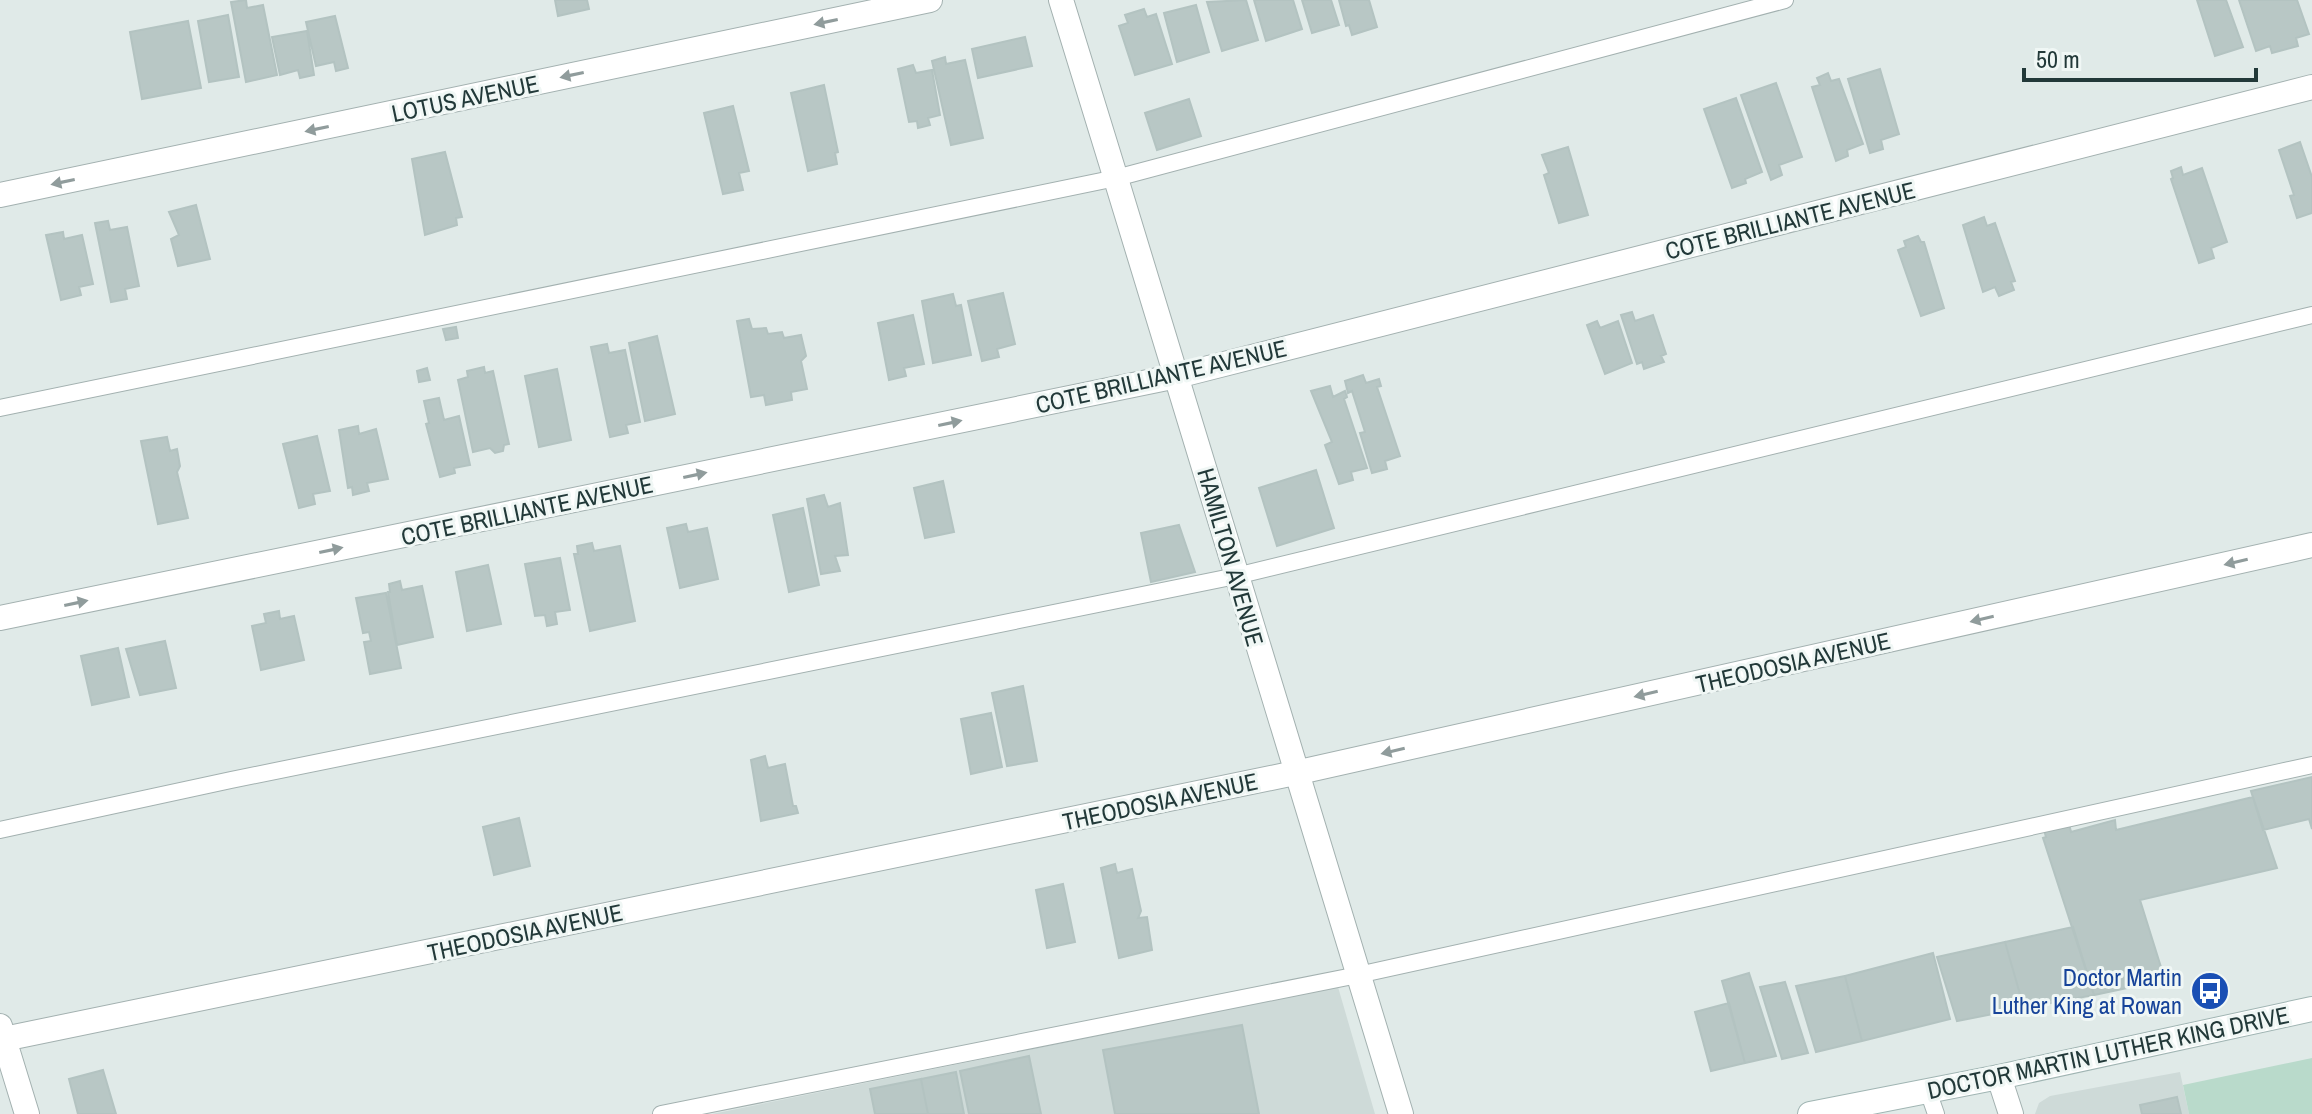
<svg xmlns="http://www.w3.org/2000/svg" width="2312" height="1114" viewBox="0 0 2312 1114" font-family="'Archivo Narrow',sans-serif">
  <rect width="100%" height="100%" fill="#e0eae8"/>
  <!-- built -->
  <path fill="#cedad8" d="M 1338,987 L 1375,1114 L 712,1114 Z
    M 2180,1072 L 2189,1114 L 2035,1114 L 2039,1103 L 2050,1096 Z"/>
  <!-- green -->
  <path fill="#b9dacb" d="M 2312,1058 L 2312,1114 L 2189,1114 L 2183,1085 Z"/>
  <!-- building -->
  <path fill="#b8c7c5" stroke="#b3c3c1" stroke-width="2" d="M 246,0 L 247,8 L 263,5 L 277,75 L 246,82 L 231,2 Z
    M 555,0 L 587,0 L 589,9 L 558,16 Z
    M 1246,0 L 1258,40 L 1222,51 L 1207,2 Z
    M 1254,0 L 1293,0 L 1302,29 L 1266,41 Z
    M 1302,0 L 1331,0 L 1339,25 L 1312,33 Z
    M 1339,0 L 1369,0 L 1377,27 L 1352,35 L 1349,25 L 1346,26 Z
    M 2197,0 L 2226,0 L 2243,47 L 2215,56 Z
    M 2239,0 L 2297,0 L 2309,34 L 2296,38 L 2298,46 L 2272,53 L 2270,46 L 2256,51 Z
    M 1196,5 L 1209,52 L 1177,62 L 1164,13 Z
    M 1144,9 L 1147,17 L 1156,14 L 1172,64 L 1135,75 L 1119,26 L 1128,23 L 1125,15 Z
    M 228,15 L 239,77 L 209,82 L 198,21 Z
    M 335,16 L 348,68 L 336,71 L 334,62 L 316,66 L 306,22 Z
    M 188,21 L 201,88 L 142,99 L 130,32 Z
    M 307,31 L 314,75 L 300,78 L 298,70 L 280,75 L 272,37 Z
    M 1025,37 L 1032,66 L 978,78 L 972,49 Z
    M 945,57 L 946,64 L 965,60 L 983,138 L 951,145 L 932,61 Z
    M 913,65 L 916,73 L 932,70 L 940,115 L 928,118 L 930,125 L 918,128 L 917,121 L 909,122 L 898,69 Z
    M 1880,69 L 1899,134 L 1881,140 L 1883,149 L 1870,153 L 1848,79 Z
    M 1828,73 L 1831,81 L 1839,79 L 1863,144 L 1847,150 L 1848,156 L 1836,161 L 1812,87 L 1820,85 L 1817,78 Z
    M 1776,83 L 1802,157 L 1779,165 L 1782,175 L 1771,180 L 1741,95 Z
    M 824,85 L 838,152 L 835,153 L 837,164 L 808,171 L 791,93 Z
    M 1736,98 L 1762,172 L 1745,179 L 1746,183 L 1732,188 L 1704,109 Z
    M 1189,99 L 1201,136 L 1157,150 L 1145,113 Z
    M 733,106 L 749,171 L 739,173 L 743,190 L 723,194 L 704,113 Z
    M 2300,142 L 2312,177 L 2312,213 L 2297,218 L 2290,196 L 2294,195 L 2279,150 Z
    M 1568,147 L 1588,215 L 1559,223 L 1544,175 L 1549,173 L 1542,155 Z
    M 445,152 L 462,217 L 456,218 L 457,225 L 425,235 L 412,159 Z
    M 2181,167 L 2183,175 L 2202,168 L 2227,242 L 2211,248 L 2214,258 L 2199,263 L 2171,179 L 2173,178 L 2171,171 Z
    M 196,205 L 210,259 L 178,266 L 171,239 L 179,235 L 169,212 Z
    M 1984,217 L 1987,226 L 1995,223 L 2015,281 L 2011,282 L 2014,290 L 1999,296 L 1995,287 L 1983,292 L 1963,225 Z
    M 108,221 L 110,230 L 127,227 L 139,286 L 125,289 L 127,299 L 111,302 L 95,223 Z
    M 63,232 L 64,239 L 82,235 L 93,284 L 79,287 L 81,295 L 61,300 L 46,235 Z
    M 1918,236 L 1921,242 L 1924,242 L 1944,308 L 1921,316 L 1898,250 L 1906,247 L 1904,241 Z
    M 1003,293 L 1015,344 L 997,349 L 999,357 L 982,361 L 968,301 Z
    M 953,294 L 956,306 L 961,305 L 971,355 L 933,363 L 922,301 Z
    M 1632,312 L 1635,321 L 1653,315 L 1666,354 L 1661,356 L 1664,362 L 1644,369 L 1642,362 L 1637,364 L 1621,315 Z
    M 913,315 L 924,364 L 904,368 L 906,376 L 889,380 L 878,323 Z
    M 749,319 L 752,329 L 766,328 L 768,334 L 782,332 L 784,338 L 801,335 L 806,356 L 801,361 L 807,389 L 791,392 L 792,400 L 766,405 L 764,395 L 751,397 L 737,321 Z
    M 1597,321 L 1600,328 L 1618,321 L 1632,363 L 1605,374 L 1587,325 Z
    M 456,327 L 458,338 L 446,340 L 443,329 Z
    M 657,336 L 675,414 L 645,421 L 629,343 Z
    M 607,344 L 609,353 L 625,350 L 640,422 L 626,425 L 628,433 L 610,437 L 591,347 Z
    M 484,367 L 485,373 L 493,371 L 509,444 L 504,445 L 503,451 L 495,453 L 490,448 L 473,452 L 458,380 L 468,377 L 467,371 Z
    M 427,368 L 430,380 L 419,382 L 417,371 Z
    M 557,369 L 571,440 L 539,447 L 525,376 Z
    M 1363,375 L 1366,383 L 1379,379 L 1381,386 L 1377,387 L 1400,456 L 1385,461 L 1387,469 L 1372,473 L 1360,433 L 1365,432 L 1352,391 L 1348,393 L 1345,381 Z
    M 1330,386 L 1333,397 L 1345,391 L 1347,397 L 1344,399 L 1367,468 L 1351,472 L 1353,480 L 1339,484 L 1325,445 L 1332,442 L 1311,391 Z
    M 439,398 L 444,420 L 459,416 L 470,465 L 454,468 L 455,473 L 440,477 L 426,424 L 429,423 L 424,401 Z
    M 358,426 L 359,434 L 376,429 L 388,479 L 367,483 L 369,491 L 353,495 L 352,487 L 348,488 L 339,430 Z
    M 317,436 L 330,491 L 313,494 L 315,504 L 299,508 L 283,444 Z
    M 167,437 L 170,451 L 177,449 L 180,466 L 177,472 L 188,518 L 158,524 L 141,441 Z
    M 1316,470 L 1334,528 L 1277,546 L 1259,488 Z
    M 943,481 L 954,532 L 925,538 L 914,488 Z
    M 824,495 L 828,507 L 840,503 L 848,555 L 835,556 L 840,571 L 821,574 L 807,499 Z
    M 803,508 L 819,585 L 789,592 L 773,515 Z
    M 686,524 L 688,532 L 707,528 L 718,579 L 680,588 L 667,528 Z
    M 1179,525 L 1195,572 L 1151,582 L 1141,533 Z
    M 592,543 L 594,551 L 620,546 L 635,621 L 590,631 L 574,554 L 578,554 L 577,546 Z
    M 560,558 L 570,610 L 555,612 L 557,624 L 547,626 L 545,615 L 535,616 L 525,564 Z
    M 488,565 L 501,624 L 467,631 L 456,572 Z
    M 400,581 L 402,590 L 422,586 L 433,637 L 397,645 L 388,592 L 390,592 L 389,584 Z
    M 386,593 L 401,668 L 370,674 L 364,642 L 371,641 L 369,632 L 363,633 L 356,598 Z
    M 279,611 L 280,619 L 294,616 L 304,660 L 261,670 L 252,626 L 266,623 L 264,614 Z
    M 165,641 L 176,688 L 140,695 L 126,649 Z
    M 118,648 L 129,697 L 92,705 L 81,656 Z
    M 1023,686 L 1037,761 L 1007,766 L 992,693 Z
    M 991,713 L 1002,767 L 971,774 L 961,719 Z
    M 765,756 L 768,768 L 785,764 L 793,806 L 796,806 L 798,813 L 761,821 L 751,760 Z
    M 2312,777 L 2312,829 L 2309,819 L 2263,830 L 2251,791 Z
    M 2253,797 L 2277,868 L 2140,900 L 2165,980 L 2094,995 L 2043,838 L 2046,837 L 2044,830 L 2069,824 L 2071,832 L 2115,820 L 2116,830 Z
    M 519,818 L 530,866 L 494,875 L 483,827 Z
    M 1115,864 L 1117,873 L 1132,869 L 1141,911 L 1138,918 L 1147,917 L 1152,950 L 1119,958 L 1101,868 Z
    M 1063,884 L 1075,942 L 1047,948 L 1036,890 Z
    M 2073,927 L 2094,995 L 2024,1008 L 2005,942 Z
    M 2005,942 L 2024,1008 L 1957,1021 L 1937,957 Z
    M 1933,953 L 1950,1019 L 1862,1041 L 1845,976 Z
    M 1749,973 L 1776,1056 L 1745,1063 L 1722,981 Z
    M 1845,976 L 1862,1041 L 1816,1052 L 1796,986 Z
    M 1785,982 L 1808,1053 L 1782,1059 L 1760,987 Z
    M 1729,1003 L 1745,1063 L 1711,1071 L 1695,1012 Z
    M 1242,1025 L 1259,1114 L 1115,1114 L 1103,1050 Z
    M 1029,1056 L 1041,1114 L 969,1114 L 960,1071 Z
    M 103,1070 L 116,1114 L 78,1114 L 69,1079 Z
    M 956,1072 L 964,1114 L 928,1114 L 921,1079 Z
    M 921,1079 L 928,1114 L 875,1114 L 870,1089 Z
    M 2177,1097 L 2181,1114 L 2142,1114 L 2140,1105 Z"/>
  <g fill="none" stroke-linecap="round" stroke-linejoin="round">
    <defs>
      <path id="service" d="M 0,408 L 1116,178 L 1785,0
        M 0,830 L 231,780 L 1236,576 L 2312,315
        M 1928,1091 L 1936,1114
        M 661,1114 L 1358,975 L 2312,765"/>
      <path id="minor" d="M 0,195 L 930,0
        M 0,618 L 1177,376 L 2312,87
        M 0,1026 L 27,1114
        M 4,1039 L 1295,773 L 2312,545
        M 1999,1077 L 2011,1114"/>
      <path id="tertiary" d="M 1061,0 C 1176,371 1285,744 1401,1114"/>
      <path id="secondary" d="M 1810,1114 L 1999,1077 L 2312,1009"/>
    </defs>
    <!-- service casing -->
    <use href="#service" stroke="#a3b1b0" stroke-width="18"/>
    <!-- minor casing -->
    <use href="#minor" stroke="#a3b1b0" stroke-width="26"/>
    <!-- tertiary casing -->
    <use href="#tertiary" stroke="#a3b1b0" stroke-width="26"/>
    <!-- secondary casing -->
    <use href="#secondary" stroke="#a0b5b3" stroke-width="26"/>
    <!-- service -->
    <use href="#service" stroke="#fff" stroke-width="16"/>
    <!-- minor -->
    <use href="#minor" stroke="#fff" stroke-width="24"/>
    <!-- tertiary -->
    <use href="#tertiary" stroke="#fff" stroke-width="24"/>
    <!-- secondary -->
    <use href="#secondary" stroke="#fff" stroke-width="24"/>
  </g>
  <!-- one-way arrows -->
  <defs><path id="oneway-solid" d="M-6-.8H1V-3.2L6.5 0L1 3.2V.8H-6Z" transform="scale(2)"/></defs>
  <g fill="#909c9c">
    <use href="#oneway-solid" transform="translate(826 22) rotate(168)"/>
    <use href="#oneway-solid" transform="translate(572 75) rotate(168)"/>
    <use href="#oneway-solid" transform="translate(317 129) rotate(168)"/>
    <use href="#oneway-solid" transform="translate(63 182) rotate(168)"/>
    <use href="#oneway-solid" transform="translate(950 423) rotate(-12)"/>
    <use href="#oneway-solid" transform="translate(695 475) rotate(-12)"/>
    <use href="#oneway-solid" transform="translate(331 550) rotate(-12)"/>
    <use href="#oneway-solid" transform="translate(2236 562) rotate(167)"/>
    <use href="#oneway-solid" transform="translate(76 603) rotate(-12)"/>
    <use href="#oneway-solid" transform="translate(1982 619) rotate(167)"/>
    <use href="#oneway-solid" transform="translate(1646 694) rotate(167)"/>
    <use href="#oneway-solid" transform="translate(1393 751) rotate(167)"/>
  </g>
  <!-- icons -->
  <defs>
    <symbol id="bus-disc" viewBox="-11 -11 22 22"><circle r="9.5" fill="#1a4fb4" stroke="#f0f7f5"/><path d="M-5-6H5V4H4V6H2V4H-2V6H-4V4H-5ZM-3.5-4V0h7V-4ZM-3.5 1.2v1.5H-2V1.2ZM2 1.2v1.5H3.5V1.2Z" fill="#fff"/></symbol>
  </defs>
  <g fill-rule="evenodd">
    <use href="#bus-disc" x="2188" y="969" width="44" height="44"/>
  </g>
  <g text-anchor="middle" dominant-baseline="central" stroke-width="6" stroke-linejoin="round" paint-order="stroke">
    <!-- street labels -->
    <g font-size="24" fill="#223939" stroke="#f0f7f5">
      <text transform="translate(465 98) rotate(-12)">LOTUS AVENUE</text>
      <text transform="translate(1790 220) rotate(-14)">COTE BRILLIANTE AVENUE</text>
      <text transform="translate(1161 376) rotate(-13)">COTE BRILLIANTE AVENUE</text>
      <text transform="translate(527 510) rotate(-12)">COTE BRILLIANTE AVENUE</text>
      <text transform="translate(1231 557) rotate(74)">HAMILTON AVENUE</text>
      <text transform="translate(1793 662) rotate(-13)">THEODOSIA AVENUE</text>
      <text transform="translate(1160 801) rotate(-12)">THEODOSIA AVENUE</text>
      <text transform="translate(525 932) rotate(-12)">THEODOSIA AVENUE</text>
      <text transform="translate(2108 1052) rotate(-12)">DOCTOR MARTIN LUTHER KING DRIVE</text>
    </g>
    <!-- transit labels -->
    <g font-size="24" fill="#164399" stroke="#f0f7f5" text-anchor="end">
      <text x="2182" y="977">Doctor Martin<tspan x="2182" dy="28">Luther King at Rowan</tspan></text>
    </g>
  </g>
  <!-- scale -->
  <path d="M2024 68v12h232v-12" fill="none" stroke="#223939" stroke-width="4"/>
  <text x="2036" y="68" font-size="24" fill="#223939" stroke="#f0f7f5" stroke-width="6" paint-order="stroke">50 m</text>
</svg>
